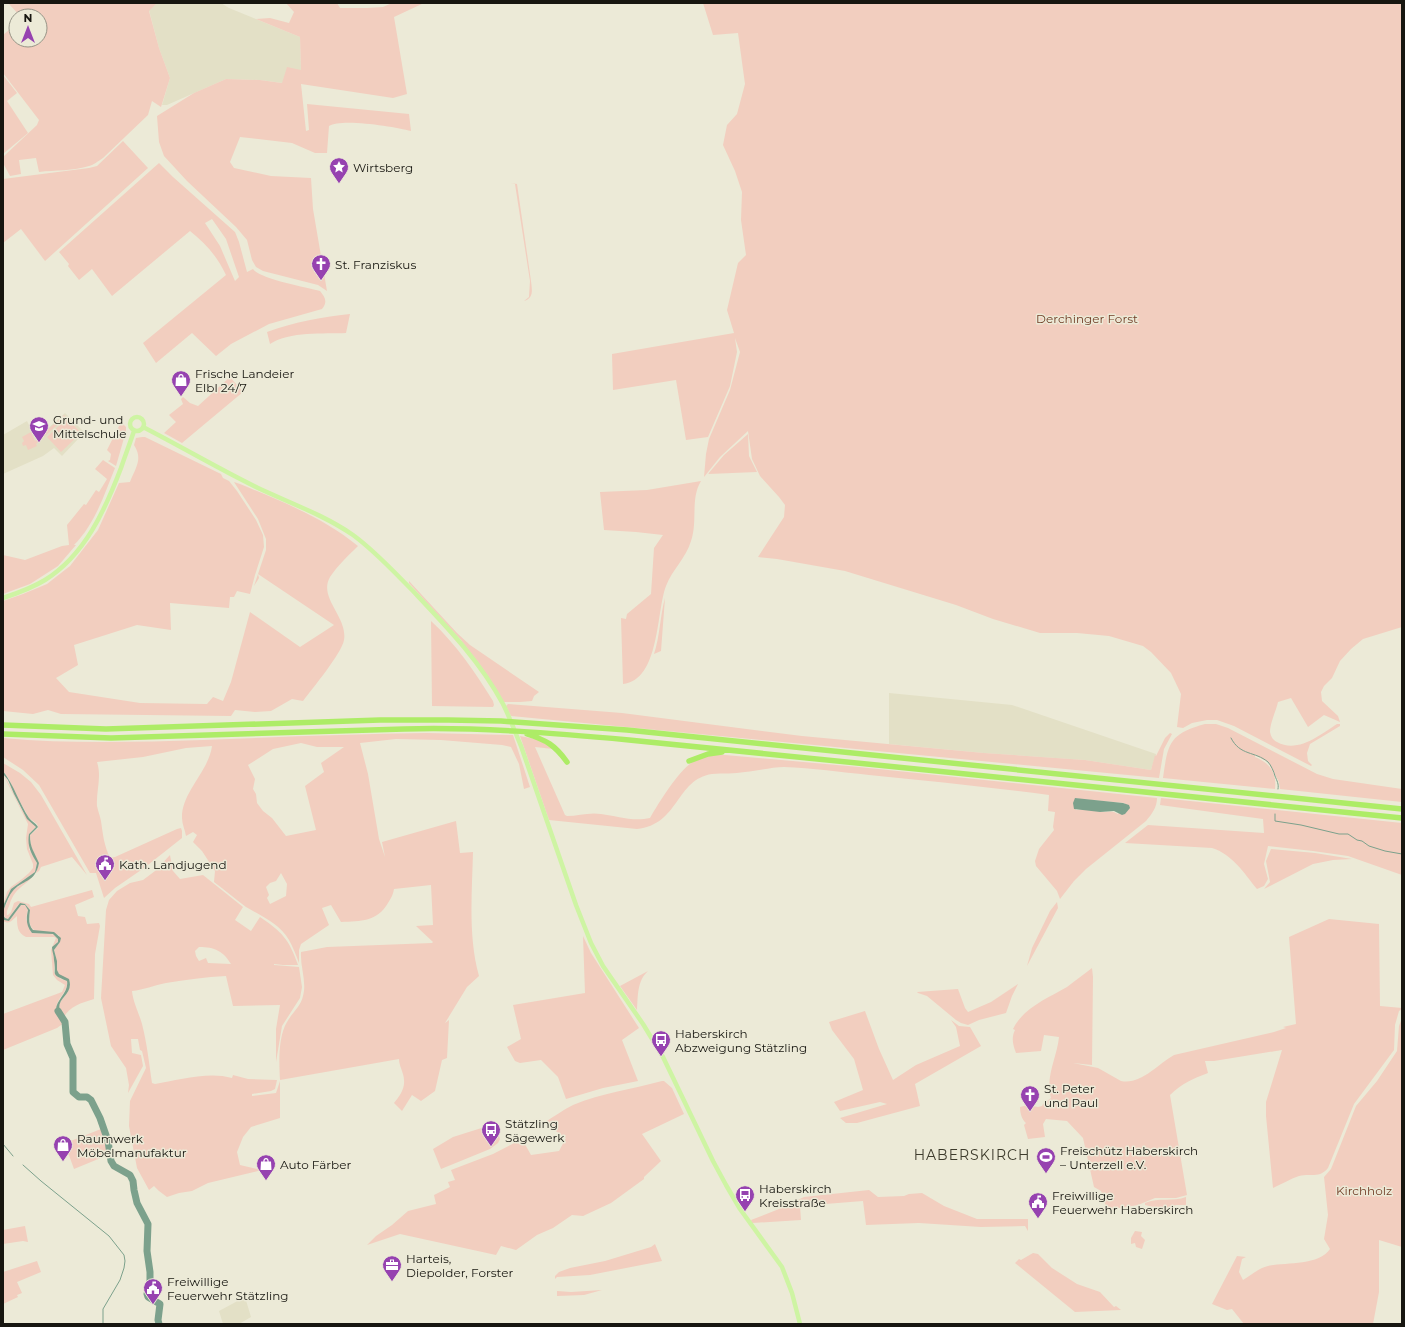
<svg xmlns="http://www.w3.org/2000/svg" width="1405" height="1327" viewBox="0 0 1405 1327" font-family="Montserrat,sans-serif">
  <rect width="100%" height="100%" fill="#ecead7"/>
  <!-- built -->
  <path fill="#e3e0c6" d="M 157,3 L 221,3 L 229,8 L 300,37 L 301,70 L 283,83 L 260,80 L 226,79 L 167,105 L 162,105 L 170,78 L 159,48 L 149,10 Z
    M 65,413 L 86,434 L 79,438 L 62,456 L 54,448 L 43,456 L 3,474 L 3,435 L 27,421 L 36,439 Z
    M 889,693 L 1012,705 L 1156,754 L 1151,770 L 1085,760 L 984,753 L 889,744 Z
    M 245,1297 L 251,1317 L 239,1324 L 223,1324 L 219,1311 Z"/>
  <!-- green -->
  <path fill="#f2cebf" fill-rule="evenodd" d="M 10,3 L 157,3 L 149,11 L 159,48 L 170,78 L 161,107 L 152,101 L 148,115 L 103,158 C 98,161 94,165 89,166 C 74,171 55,170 39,172 L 36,158 L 19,160 L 21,174 L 10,176 L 3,163 L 3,157 L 37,125 L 39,120 L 3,73 L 3,35 L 16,24 L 16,40 L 40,40 L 40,16 L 26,16 L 30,13 L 28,12 L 23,16 L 20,16 L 9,4 Z
    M 286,3 L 337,3 L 340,8 L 367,8 L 383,7 L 392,3 L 424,3 L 394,17 L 407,94 L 393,98 L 301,84 L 306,131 L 309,130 L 307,104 L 409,114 L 411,131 C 395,127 342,118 329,126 L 327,153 L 315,153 L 292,143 L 240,137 L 230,162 L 234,168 L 271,176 L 311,178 L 313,209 L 327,291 L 318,285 L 263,271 L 256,267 L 252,260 L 247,240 L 236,227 L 187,181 L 164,156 L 159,142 L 157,116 L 194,93 L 226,79 L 260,80 L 282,83 L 287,67 L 301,70 L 300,37 L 256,19 L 270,18 L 289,23 L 294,12 Z
    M 703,3 L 1402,3 L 1402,627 L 1363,639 L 1351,649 L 1340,661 L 1332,678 L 1324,686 L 1321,692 L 1322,701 L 1338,716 L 1340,722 L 1324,715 L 1308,727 L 1291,698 L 1278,702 C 1276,711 1270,723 1270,732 C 1271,737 1273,740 1277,742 C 1298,754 1321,734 1337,724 L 1340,724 L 1340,726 L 1310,744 L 1307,753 L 1308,761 L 1312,765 L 1311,766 L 1234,726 L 1217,720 L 1207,720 L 1192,723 L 1183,728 L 1177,727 L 1181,694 L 1171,673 L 1151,652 L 1143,646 L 1109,636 L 1077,633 L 1040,633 L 993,619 L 956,605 L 845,571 L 777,559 L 758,557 L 784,517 L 785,505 L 779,497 L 760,476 L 752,459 L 748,431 L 720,457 L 704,477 L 706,454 L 709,439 L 730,390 L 740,352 L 735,338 L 737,352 L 730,386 L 708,437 L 686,440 L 676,380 L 613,390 L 612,354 L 734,333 L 727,310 L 738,263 L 746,255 L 741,220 L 742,192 L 735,171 L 723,145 L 727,125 L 737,114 L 745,84 L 738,33 L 713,35 Z
    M 3,75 L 17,93 L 7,101 L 28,133 L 3,154 Z
    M 123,141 L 148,168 L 45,261 L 21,229 L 3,243 L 3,179 L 89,168 L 97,166 Z
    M 159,163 L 173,177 L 235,232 L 239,242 L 247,272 L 253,269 C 260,279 306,287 320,291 C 325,297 328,302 322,309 L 269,324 L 231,344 L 216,356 L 192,333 L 156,363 L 143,343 L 226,275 C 217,256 206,244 190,231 L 112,296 L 92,269 L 79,280 L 68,266 L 69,264 L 59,252 ZM 212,219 L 226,239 L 239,277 L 235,281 L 220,246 L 205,223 Z
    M 511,183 L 517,184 L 531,281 C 532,290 534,298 524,301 L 529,297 L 530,281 L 515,184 Z
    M 350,314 L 346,333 C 323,334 290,331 270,344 L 267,332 C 294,322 321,317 350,314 Z
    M 230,377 L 243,392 L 182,443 L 164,433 L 176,422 L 169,415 L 183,404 L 181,399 L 183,397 L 190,403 L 198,406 Z
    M 64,415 L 66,417 L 36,444 L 37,446 L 28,450 L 26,445 L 23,446 L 22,443 L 24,441 L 22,437 L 31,432 L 35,441 Z
    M 67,418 L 81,433 L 61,452 L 47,437 Z
    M 121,422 L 126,427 L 126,431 L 116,466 L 108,461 L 110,460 L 111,454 L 107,450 Z
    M 748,434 L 749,456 L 757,472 L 708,474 L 724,455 Z
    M 142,437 L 145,437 L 221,474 L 223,478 L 229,481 L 237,491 L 256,520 L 263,535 L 264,547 L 255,575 L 250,594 L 237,591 L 234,597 L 230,597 L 229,608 L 170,603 L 171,630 L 137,625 L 74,645 L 78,665 L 56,678 L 69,692 L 140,703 L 207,704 L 213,697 L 223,701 L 231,682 L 250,612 L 300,647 L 334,625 L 258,574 L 259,578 L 254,586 L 266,550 L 266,539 L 258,519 L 234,482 L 240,484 C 281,501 324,518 358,546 C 349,555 337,566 330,577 C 318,598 348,617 344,640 C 342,653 312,689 303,701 L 292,699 L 271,711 L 255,712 L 235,710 L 231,716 L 61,714 L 48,710 L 33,714 L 3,711 L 3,601 L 23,594 L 47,584 L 70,566 L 98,530 L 119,483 L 130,482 C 136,467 143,459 134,445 L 136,438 Z
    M 103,460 L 115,468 C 104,495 95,524 74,545 L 76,545 L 58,566 L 30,584 L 3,594 L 3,555 L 25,560 L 62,546 L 69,545 L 67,525 L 84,504 L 86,505 L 96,490 L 99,492 L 107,479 L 95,469 Z
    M 701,481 C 690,499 698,521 691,541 C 686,558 672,570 666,586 C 656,612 660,680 623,684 L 621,618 L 626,619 L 627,614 L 651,594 L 654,548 L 663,535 L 636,532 L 604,530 L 600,492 L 647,490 Z
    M 409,581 L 457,633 L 470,645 L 539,692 L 534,696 L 532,701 L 520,702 L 504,702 L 461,640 L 409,583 Z
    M 665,598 L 661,651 L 654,654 C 660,636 660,616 665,598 Z
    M 431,621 C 456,644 475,672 493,701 L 494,705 L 493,707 L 432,706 Z
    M 508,704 L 622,713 L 802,736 L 984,753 L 1085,760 L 1151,770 L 1155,755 L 1156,756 L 1165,738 L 1170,733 L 1172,734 L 1164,749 L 1159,778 L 511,716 L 506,706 Z
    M 1205,724 L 1216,724 L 1228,728 L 1317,774 L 1333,779 L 1402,789 L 1402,802 L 1280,789 L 1279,782 L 1268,762 L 1255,755 L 1255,757 C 1270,763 1277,773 1275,789 L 1163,778 C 1168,743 1169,734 1205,724 Z
    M 427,733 L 513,735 L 530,787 L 524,789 L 519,764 L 511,747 L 502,745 L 441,740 L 396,739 L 360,743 L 368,774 L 379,839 L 385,857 L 382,842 L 456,821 L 460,853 L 473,852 C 472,893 468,937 479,976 L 467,987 L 445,1023 L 449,1020 L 447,1058 L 442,1060 L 435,1091 L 421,1101 L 412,1095 L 402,1111 L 394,1103 C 399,1097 405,1089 404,1080 C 404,1073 399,1066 399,1059 L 280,1080 C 279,1063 278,1037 287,1022 C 292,1013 301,1006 303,996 C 307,982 300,967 301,952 L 327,947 L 432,943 L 433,942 L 416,926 L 433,925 L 431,885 L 394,889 C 393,895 391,898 388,903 C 377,922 361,921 341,922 L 331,905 L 322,908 L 329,925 L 301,944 L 299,950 L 299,963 C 296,955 293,947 289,940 C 280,924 261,916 246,907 C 235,899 225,890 214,882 L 215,871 L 202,851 L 193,842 L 197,835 L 193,832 L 186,836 C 185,830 182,824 182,818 C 181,793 209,771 212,746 L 186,748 L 143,757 L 97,762 C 102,777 96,791 97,806 C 98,811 100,816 101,821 C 103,835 104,845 110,858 L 115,857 L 177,829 L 181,828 L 182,831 L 182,838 L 144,868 L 115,888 L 104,898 L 96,873 L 90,873 L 39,785 L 23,770 L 3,757 L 3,738 C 69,744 136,742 203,740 C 278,737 352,734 427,733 ZM 301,743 L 317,747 L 344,747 L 321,763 L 324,772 L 305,786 L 316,830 L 286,836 L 272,818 L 263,811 L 257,803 L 256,794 L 253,789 L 255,779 L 248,765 L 273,749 ZM 281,873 L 287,884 L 286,896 L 270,904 L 267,898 L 269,895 L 266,887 L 270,883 L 276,881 Z
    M 520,736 L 541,740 L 554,749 L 535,747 L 565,815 L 567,816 C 578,816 589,812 601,814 C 617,816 633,822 650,818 C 660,801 678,771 694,761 C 699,758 708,756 714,754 L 859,767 L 1157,798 C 1157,807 1152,814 1146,821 L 1086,869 L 1074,881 L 1060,899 L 1057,891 L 1036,866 L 1035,861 L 1039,849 L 1054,830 L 1053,827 L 1055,812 L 1048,811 L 1049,795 C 989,787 929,781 869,775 C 841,772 812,768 784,767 C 772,767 758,771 745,772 C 734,774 723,773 712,774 C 676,779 679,825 637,829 L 549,820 ZM 1075,798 L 1080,799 L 1125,803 L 1118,814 C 1113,811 1111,811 1105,812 C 1099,812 1092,809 1086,809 C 1082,809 1080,810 1076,810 Z
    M 3,763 L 20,773 L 31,782 L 41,795 L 87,875 L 72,857 L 41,867 L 39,871 L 36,873 L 39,863 L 31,848 L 30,835 L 38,828 L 37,824 L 29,818 L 15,793 L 9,779 L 3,771 Z
    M 3,774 C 13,787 21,818 36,825 L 36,827 L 29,834 L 29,849 L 37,863 L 35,872 L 11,889 L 3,906 L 7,892 L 11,887 L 22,879 L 29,873 L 33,868 L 33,864 L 27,849 L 26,838 L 28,824 Z
    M 1161,798 L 1402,823 L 1402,875 L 1348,856 L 1313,851 L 1268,846 L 1264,864 L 1268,879 L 1264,886 L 1257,889 C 1244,873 1232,854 1212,848 L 1125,843 L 1148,825 L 1264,833 L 1263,819 L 1160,805 Z
    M 1271,849 L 1315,853 L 1352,859 L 1333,860 L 1313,864 L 1264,889 L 1270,882 L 1266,861 Z
    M 170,855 L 173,871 L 180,879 L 203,875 L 243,907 L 235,920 L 251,931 L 260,917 C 282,932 289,939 298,965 L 283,965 L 274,964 L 274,965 L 299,967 L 302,987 L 300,998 L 282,1026 L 276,1062 L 276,1029 L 280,1005 L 233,1006 L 226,976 C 206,977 185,980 166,983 C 154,985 144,990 132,991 C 133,1002 139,1013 142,1024 C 147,1043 149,1063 152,1083 L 155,1084 C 178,1080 209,1071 232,1078 L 233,1075 L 248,1079 L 277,1080 L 275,1089 L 271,1091 L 252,1094 L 252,1096 L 276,1093 L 280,1081 L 280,1118 L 251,1127 L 243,1137 L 237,1152 L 240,1165 L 262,1170 L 208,1183 L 192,1191 L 179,1193 L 167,1197 L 159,1191 L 154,1186 L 149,1190 L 137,1168 L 129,1126 L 130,1101 L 146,1068 L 142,1051 L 140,1050 L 138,1039 L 131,1039 L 132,1053 L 141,1055 L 143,1066 L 128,1093 L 129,1085 L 126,1068 L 111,1046 L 101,998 L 106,910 L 109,900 L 117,891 L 130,883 L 143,880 L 155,871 ZM 199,947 C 215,947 223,951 231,964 L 208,963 L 206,958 L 199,961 L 196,956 L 195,951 Z
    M 33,876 C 23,888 16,887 10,903 C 9,908 6,910 7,915 L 8,915 L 11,912 L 14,903 L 18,901 L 29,904 L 31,907 L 92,890 L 94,897 L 75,905 L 78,916 L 85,917 L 87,924 L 99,923 L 100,926 L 95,954 L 94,999 C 81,1003 69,1006 63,1019 C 51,998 71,1000 70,981 L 58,974 L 57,970 L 57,961 L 54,950 L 60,942 L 59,935 C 39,932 26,935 30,910 L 25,904 L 20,903 L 18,905 L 8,919 L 5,918 L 3,911 L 12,891 Z
    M 1057,902 L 1058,908 L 1027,966 L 1032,948 L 1050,911 Z
    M 21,905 L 25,905 L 28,909 L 26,919 L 32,933 L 53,934 L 58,939 L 58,942 L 52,947 L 55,961 L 54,972 L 61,979 L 67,981 C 69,993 53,1000 57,1012 C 58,1016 61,1019 64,1023 L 57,1028 L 3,1050 L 3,1014 L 62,992 L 65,985 L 57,980 L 53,975 L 51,950 L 56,938 L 54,937 L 26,937 C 17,933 17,925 17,916 C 12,920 10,925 3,921 L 3,919 L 9,921 Z
    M 1329,919 L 1379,924 L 1380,1006 L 1402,1008 L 1402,1009 L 1399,1011 L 1395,1025 L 1394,1050 L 1354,1104 L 1328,1168 C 1319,1179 1311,1173 1299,1176 C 1290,1179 1282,1184 1273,1188 L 1266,1116 L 1266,1102 L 1282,1050 L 1214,1061 L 1205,1061 L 1208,1073 C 1192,1079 1183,1083 1170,1095 L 1187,1195 L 1176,1198 L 1155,1198 L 1138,1205 L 1107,1210 L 1101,1191 L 1094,1187 L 1083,1138 L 1067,1121 L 1046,1119 L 1043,1124 L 1045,1137 L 1028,1139 L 1024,1125 L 1026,1123 C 1022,1120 1020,1113 1020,1107 L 1028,1105 L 1038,1107 L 1042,1106 L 1043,1104 L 1051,1098 C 1045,1076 1057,1058 1059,1037 L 1044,1035 L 1041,1051 L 1016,1053 C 1013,1045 1011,1038 1015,1030 L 1013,1029 C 1023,1008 1048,998 1067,987 C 1075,981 1084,974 1092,968 L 1093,977 L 1092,1065 L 1073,1063 L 1098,1068 L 1121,1081 C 1141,1085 1158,1064 1174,1055 L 1274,1032 L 1286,1028 L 1283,1027 L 1296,1024 L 1289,937 Z
    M 583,936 L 591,953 L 639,1028 L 622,1040 L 638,1081 L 603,1088 L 566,1099 L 558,1077 L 541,1060 L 520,1063 L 515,1061 L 507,1047 L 521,1039 L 513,1005 L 585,993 Z
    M 648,971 C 637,981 638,996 637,1010 L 620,986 Z
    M 1018,984 L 1012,996 L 1006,1013 L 979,1020 L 968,1025 L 961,1023 L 956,1020 L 927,996 L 918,993 L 917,992 L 958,989 L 965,1008 L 968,1012 L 991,1002 Z
    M 865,1011 L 879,1049 L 893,1080 L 916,1065 L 960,1046 L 956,1027 L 951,1020 L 959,1026 L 970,1027 L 981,1046 L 915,1084 L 920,1106 L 857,1123 L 846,1123 L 840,1118 L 887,1104 L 880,1102 L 840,1111 L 834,1102 L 863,1090 L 854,1059 L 832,1030 L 829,1022 Z
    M 1402,1018 L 1402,1247 L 1379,1240 L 1379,1292 L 1373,1324 L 1244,1324 L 1232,1309 L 1227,1310 L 1212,1304 L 1237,1256 L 1246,1257 L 1242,1259 L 1239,1272 L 1243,1280 C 1250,1276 1259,1268 1268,1266 C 1285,1262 1319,1266 1330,1249 L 1324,1239 L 1328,1215 L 1324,1177 L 1331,1169 L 1356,1106 L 1377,1081 L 1397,1051 L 1399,1026 Z
    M 662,1081 L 664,1081 L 672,1088 L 684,1114 L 642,1134 L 661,1161 L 644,1177 L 644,1179 L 611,1203 L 583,1216 L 572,1215 L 553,1228 L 537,1235 L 516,1250 L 501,1246 L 496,1255 L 400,1234 L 367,1245 L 376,1236 L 392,1225 L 408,1211 L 436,1204 L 434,1195 L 450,1187 L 448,1182 L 455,1180 L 451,1170 L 493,1154 L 522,1139 L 531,1155 L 559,1151 L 566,1138 L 544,1123 C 553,1117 563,1110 573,1105 C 602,1093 633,1089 662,1081 Z
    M 491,1125 L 496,1127 L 500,1139 L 498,1143 L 490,1149 L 441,1169 L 433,1149 L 453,1137 Z
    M 101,1129 L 108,1155 L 74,1169 L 66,1147 L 63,1144 Z
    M 869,1190 L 878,1197 L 904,1196 L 909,1194 L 922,1193 L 944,1206 L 977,1219 L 1028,1219 L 1028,1231 L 1025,1226 L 981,1227 L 919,1223 L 866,1225 L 863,1201 L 800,1206 L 801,1220 L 752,1223 L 751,1220 L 779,1209 L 804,1197 Z
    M 1186,1197 L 1186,1205 L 1176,1205 L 1163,1209 L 1145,1205 L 1145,1203 C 1159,1197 1173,1202 1186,1197 Z
    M 25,1226 L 28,1242 L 23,1241 L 3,1244 L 3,1230 Z
    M 1135,1231 L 1142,1232 L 1141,1236 L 1145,1240 L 1142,1249 L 1136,1247 L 1135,1243 L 1131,1244 L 1131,1238 Z
    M 655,1244 L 662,1261 L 590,1275 L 557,1277 L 555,1279 L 555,1276 L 559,1272 L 570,1268 L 605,1261 L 651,1247 Z
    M 1033,1253 L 1038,1254 L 1052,1268 L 1077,1284 L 1100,1292 L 1114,1307 L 1116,1306 L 1121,1310 L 1075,1312 L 1015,1263 L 1019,1259 L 1021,1260 Z
    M 37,1261 L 41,1272 L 17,1282 L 22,1293 L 17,1295 L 18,1297 L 3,1304 L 3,1272 Z
    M 602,1290 L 584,1295 L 557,1296 L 557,1291 L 571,1292 Z"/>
  <!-- water -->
  <path fill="#7ca18c" d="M 3,771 C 14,785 19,803 29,818 C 32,822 36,823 38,827 L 30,835 C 30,848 34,851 39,863 C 35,884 22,879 12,892 C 8,897 5,906 3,912 L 3,906 L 11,889 L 35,872 L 37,863 C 31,853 27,846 29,834 L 36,827 L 27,819 L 14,794 L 8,780 L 3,774 Z
    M 1075,798 L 1123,803 L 1129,805 L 1130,808 L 1125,814 L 1122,815 L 1114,811 L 1100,812 L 1074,809 L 1073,803 Z
    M 20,903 L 25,904 L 30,910 C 29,918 28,924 33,930 L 54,932 L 61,938 L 60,942 L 54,950 L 57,961 L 57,970 L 59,974 L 69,979 C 75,998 50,997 63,1019 L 62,1020 C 45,1005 70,996 67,981 C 49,973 57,976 54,960 C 54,955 52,952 52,947 L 58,942 L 58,939 L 53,934 L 32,933 C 26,925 26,919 28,910 L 25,905 L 21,905 L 9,921 L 4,920 L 3,915 L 5,918 L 8,919 Z"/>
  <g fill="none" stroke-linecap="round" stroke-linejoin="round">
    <!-- stream -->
    <path stroke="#7ca18c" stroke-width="1" d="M 1231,738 C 1240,756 1255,751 1268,762 C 1271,765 1274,772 1275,776 C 1277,781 1279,784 1278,789
      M 1275,814 L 1275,821 L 1301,825 L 1339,834 L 1348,834 L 1357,840 L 1362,841 L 1369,846 L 1385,851 L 1402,854
      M 3,1144 L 13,1156
      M 23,1165 L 41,1181 L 109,1236 L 124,1255 L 125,1261 L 124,1268 L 120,1280 L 103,1309 L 103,1324"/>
    <!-- river -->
    <path stroke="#7ca18c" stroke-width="7" d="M 58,1011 L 65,1022 L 67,1044 L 73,1058 L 73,1092 L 79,1097 L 87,1097 L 91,1100 L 100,1118 L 108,1141 L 111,1161 L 114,1166 L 130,1175 L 133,1181 L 134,1190 L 137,1203 L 148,1224 L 147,1251 L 150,1272 L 150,1282 L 147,1294 L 148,1297 L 160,1304 L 158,1320 L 159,1324"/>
    <!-- major -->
    <path stroke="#cef4a3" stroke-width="4.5" d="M130 424a7 7 0 1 1 14 0a7 7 0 1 1-14 0Z
      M 143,427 C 182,447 219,469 258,488 C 290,503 324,515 353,535 C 375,551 394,572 413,591 C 446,626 480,661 503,704 C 510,718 515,732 521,746 L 576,905 L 591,943 L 603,966 L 643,1024 L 663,1057 L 713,1161 L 726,1185 L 740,1209 L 782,1267 L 792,1293 L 800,1324
      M 3,598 C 18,593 32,588 45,580 C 85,555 105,510 121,468 C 125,456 130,443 134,431"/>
    <!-- highway -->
    <path stroke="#adec66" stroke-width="5.5" d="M 3,725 L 106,729 L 380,720 L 448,720 L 501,721 L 627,730 L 1402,809
      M 3,734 L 111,738 L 404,729 C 479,727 554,733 629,740 L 1402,818
      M 527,734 C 546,740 555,745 567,762
      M 689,761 L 708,754 L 722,752"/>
  </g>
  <!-- icons -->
  <defs>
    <symbol id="sight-pin" viewBox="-11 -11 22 30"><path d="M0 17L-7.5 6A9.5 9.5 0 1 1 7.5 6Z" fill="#9642b0" stroke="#ecead7"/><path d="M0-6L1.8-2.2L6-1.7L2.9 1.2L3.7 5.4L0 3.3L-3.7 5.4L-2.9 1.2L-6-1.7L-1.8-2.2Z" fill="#fff"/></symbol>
    <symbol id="church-pin" viewBox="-11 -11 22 30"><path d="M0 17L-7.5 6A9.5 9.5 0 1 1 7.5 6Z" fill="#9642b0" stroke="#ecead7"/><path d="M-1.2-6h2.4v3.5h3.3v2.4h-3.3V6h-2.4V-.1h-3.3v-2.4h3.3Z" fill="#fff"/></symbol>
    <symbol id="shop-pin" viewBox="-11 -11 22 30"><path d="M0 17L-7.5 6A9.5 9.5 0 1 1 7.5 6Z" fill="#9642b0" stroke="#ecead7"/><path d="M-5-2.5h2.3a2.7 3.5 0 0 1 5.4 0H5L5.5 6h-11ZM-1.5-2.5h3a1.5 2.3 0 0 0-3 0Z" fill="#fff"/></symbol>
    <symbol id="school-pin" viewBox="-11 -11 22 30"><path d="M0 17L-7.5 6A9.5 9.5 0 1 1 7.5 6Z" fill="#9642b0" stroke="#ecead7"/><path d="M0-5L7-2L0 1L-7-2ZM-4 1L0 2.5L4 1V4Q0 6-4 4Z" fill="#fff"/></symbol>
    <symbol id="civic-pin" viewBox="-11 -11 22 30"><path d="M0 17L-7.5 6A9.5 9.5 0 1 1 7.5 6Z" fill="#9642b0" stroke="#ecead7"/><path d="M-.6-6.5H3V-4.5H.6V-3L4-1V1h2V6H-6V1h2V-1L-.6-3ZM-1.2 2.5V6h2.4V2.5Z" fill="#fff"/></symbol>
    <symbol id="bus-pin" viewBox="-11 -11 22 30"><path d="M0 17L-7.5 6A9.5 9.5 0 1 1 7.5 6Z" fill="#9642b0" stroke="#ecead7"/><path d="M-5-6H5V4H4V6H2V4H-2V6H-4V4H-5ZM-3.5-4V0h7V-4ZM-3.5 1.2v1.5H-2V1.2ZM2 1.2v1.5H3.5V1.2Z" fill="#fff"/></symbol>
    <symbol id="stadium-pin" viewBox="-11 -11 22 30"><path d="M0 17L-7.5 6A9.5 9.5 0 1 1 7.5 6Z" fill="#9642b0" stroke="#ecead7"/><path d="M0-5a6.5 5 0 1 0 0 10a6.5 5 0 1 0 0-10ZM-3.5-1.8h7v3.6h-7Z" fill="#fff"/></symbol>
    <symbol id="office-pin" viewBox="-11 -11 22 30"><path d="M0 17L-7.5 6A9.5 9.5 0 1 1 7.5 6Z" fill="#9642b0" stroke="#ecead7"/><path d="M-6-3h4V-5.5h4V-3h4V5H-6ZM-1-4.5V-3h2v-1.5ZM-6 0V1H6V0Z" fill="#fff"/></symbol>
  </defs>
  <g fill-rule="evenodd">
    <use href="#sight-pin" x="328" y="156" width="22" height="30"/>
    <use href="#church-pin" x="310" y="253" width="22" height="30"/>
    <use href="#shop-pin" x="170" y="369" width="22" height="30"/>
    <use href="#school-pin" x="28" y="415" width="22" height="30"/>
    <use href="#civic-pin" x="94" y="853" width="22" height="30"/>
    <use href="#bus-pin" x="650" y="1029" width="22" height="30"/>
    <use href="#church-pin" x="1019" y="1084" width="22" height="30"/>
    <use href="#bus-pin" x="480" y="1119" width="22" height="30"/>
    <use href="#shop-pin" x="52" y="1134" width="22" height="30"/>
    <use href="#stadium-pin" x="1035" y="1146" width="22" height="30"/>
    <use href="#shop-pin" x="255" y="1153" width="22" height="30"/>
    <use href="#bus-pin" x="734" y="1184" width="22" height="30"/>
    <use href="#civic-pin" x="1027" y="1191" width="22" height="30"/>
    <use href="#office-pin" x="381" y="1254" width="22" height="30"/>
    <use href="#civic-pin" x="142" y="1277" width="22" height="30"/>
  </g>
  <g text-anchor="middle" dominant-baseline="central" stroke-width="3" stroke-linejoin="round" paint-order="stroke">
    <!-- poi labels -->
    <g font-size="12" fill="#171610" stroke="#ecead7" text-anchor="start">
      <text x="353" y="167">Wirtsberg</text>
      <text x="335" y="264">St. Franziskus</text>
      <text x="195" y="373">Frische Landeier<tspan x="195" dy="14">Elbl 24/7</tspan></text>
      <text x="53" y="419">Grund- und<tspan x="53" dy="14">Mittelschule</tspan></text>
      <text x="119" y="864">Kath. Landjugend</text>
      <text x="675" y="1033">Haberskirch<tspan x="675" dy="14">Abzweigung Stätzling</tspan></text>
      <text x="1044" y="1088">St. Peter<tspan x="1044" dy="14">und Paul</tspan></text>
      <text x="505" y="1123">Stätzling<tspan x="505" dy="14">Sägewerk</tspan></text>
      <text x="77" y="1138">Raumwerk<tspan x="77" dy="14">Möbelmanufaktur</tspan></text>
      <text x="1060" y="1150">Freischütz Haberskirch<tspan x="1060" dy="14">– Unterzell e.V.</tspan></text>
      <text x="280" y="1164">Auto Färber</text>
      <text x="759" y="1188">Haberskirch<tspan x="759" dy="14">Kreisstraße</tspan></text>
      <text x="1052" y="1195">Freiwillige<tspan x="1052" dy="14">Feuerwehr Haberskirch</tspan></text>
      <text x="406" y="1258">Harteis,<tspan x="406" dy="14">Diepolder, Forster</tspan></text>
      <text x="167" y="1281">Freiwillige<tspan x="167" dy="14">Feuerwehr Stätzling</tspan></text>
    </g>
    <!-- park labels -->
    <g font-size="12" fill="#713c25" stroke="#ecead7">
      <text x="1087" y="318">Derchinger Forst</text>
      <text x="1364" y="1190">Kirchholz</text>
    </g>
    <!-- quarter labels -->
    <g font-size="14" letter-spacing="1" fill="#3d3b2c" stroke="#ecead7">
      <text x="972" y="1155">HABERSKIRCH</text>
    </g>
  </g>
  <!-- border -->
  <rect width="1405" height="1327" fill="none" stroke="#171610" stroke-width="8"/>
  <!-- north arrow -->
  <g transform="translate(28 28)"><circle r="19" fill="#ecead7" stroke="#979587"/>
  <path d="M0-3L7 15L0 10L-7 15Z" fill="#9642b0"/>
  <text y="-6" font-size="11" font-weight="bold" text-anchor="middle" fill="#171610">N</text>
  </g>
</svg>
